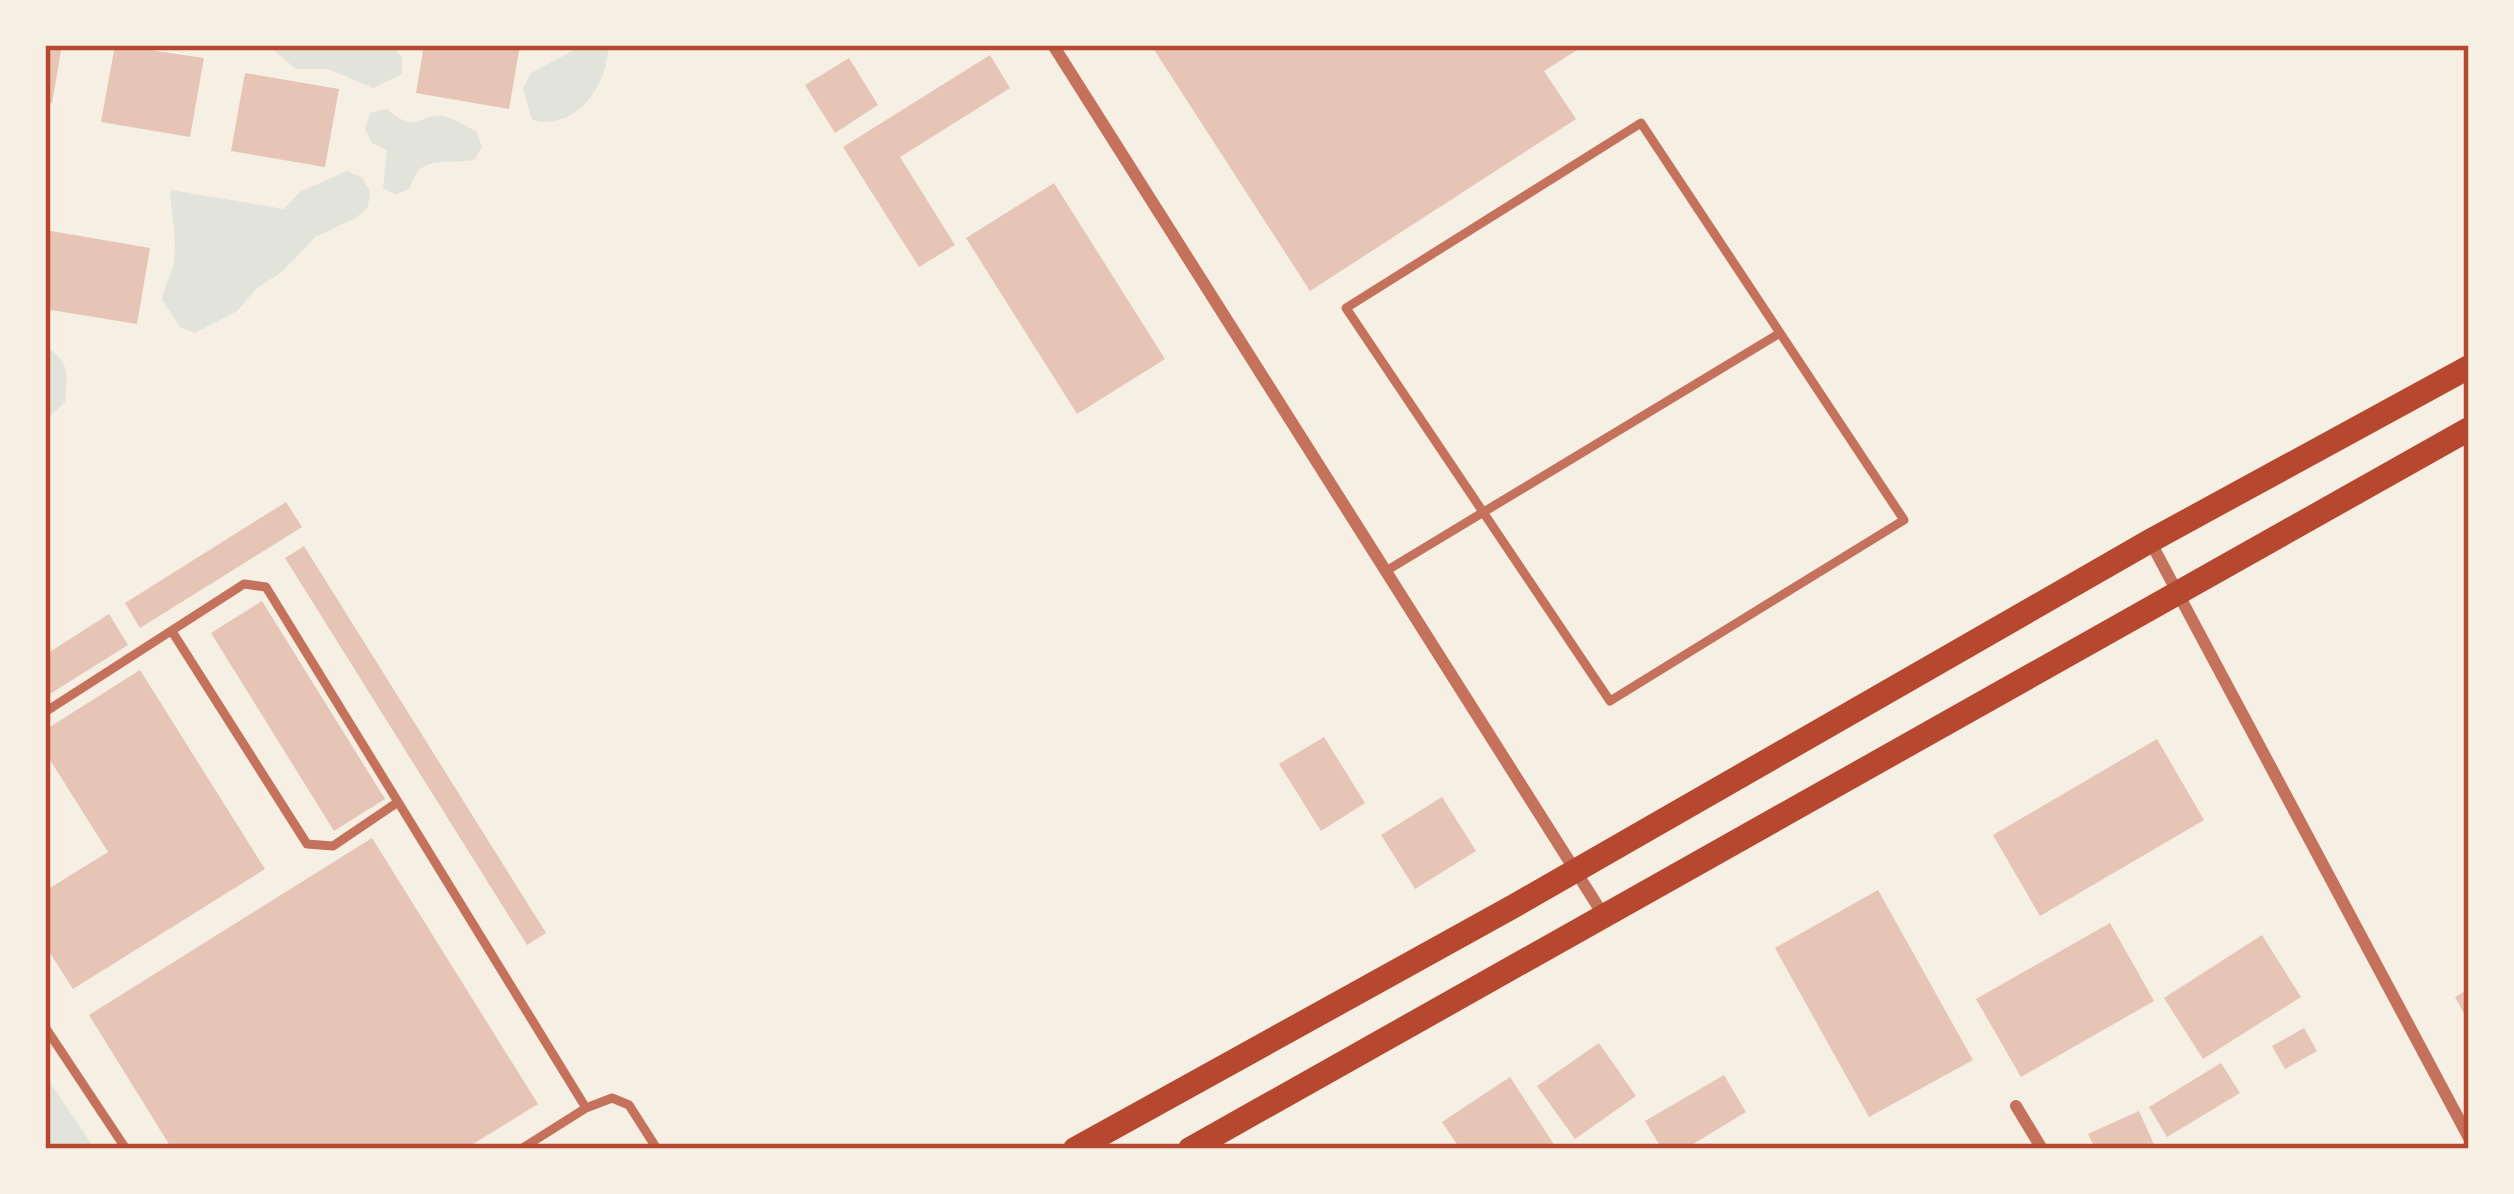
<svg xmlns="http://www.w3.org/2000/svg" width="2514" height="1194" viewBox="0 0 2514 1194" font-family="'Fira Sans',sans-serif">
  <rect width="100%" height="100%" fill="#f6efe4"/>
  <!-- green -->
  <path fill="#e2e4dc" d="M 276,45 L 392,45 L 402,58 L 402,74 L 373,88 L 328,69 L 296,69 L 272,49 Z
    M 574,50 L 608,50 C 606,88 575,131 532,120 L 523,89 L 531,73 Z
    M 387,109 C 419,137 418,111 447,117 C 456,120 468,127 477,132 L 482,147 L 474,160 C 444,165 420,153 410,188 L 396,195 L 383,188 L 387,150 L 372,143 L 365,129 L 370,113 Z
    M 347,171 L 362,177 L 370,191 L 368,207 L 356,218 L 315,237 L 283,271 L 256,289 L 237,311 L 195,333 L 180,327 L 162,300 C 164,286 172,275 174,262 C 177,235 171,215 170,190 L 284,209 L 300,192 Z
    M 47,348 C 71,361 67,377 65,402 L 45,421 Z
    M 45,1075 L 95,1149 L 45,1149 Z"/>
  <!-- building -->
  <path fill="#e6c5b7" d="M 45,45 L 62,45 L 52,103 L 45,102 Z
    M 115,45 L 204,58 L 190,137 L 101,122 Z
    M 424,45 L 520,45 L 509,109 L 416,93 Z
    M 1151,45 L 1585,45 L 1544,71 L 1576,119 L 1310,291 Z
    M 990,55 L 1010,88 L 900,157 L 955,245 L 919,267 L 843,147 Z
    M 849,58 L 878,105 L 835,133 L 805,85 Z
    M 245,73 L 339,89 L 325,167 L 231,151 Z
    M 1054,183 L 1165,359 L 1077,414 L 966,238 Z
    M 45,230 L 150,248 L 137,324 L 45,309 Z
    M 286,502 L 302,527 L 140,628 L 125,603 Z
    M 304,546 L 546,933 L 527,945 L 285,558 Z
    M 262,601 L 385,799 L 334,831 L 211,633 Z
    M 109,614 L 128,645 L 45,697 L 45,655 Z
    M 140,670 L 265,869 L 73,989 L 45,945 L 45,891 L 108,852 L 45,752 L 45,730 Z
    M 1324,737 L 1365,803 L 1321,831 L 1279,764 Z
    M 2157,739 L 2204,820 L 2040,916 L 1993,835 Z
    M 1442,797 L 1476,851 L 1415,889 L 1381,835 Z
    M 372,838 L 538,1104 L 465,1149 L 172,1149 L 89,1015 Z
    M 1878,890 L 1973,1060 L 1869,1117 L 1775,948 Z
    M 2110,923 L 2154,1001 L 2021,1077 L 1976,999 Z
    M 2262,935 L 2301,997 L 2203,1059 L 2164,998 Z
    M 2469,989 L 2469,1023 L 2455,997 Z
    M 2304,1028 L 2317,1051 L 2285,1069 L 2272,1046 Z
    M 1599,1043 L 1636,1096 L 1575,1139 L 1537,1086 Z
    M 2221,1063 L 2240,1093 L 2167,1137 L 2149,1107 Z
    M 1724,1075 L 1746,1112 L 1685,1149 L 1662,1149 L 1645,1121 Z
    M 1510,1077 L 1557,1149 L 1460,1149 L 1442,1122 Z
    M 2139,1111 L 2156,1149 L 2095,1149 L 2088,1134 Z"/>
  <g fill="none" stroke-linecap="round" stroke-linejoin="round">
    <!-- service -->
    <path stroke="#c5725c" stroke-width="9" d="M 1641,123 L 1904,520 L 1610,701 L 1346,308 Z
      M 1386,571 L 1780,333
      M 173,633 L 307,844 L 333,846 L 398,802
      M 45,712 L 244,584 L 266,587 L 586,1108 L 521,1149
      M 45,1027 L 126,1149
      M 586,1108 L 612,1098 L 629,1105 L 657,1149"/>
    <!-- minor -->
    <path stroke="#c5725c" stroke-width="12" d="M 1053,45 L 1604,916
      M 2150,541 L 2469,1138
      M 2016,1106 L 2042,1149"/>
    <!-- secondary -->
    <path stroke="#b5482f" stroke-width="24" d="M 1075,1149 L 1514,906 L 2150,541 L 2469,367
      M 1190,1149 L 2469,429"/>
  </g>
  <!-- border -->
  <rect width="2514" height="1194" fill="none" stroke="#f6efe4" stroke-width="96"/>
  <rect x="48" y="48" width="2418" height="1098" fill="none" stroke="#b5482f" stroke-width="4.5"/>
</svg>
